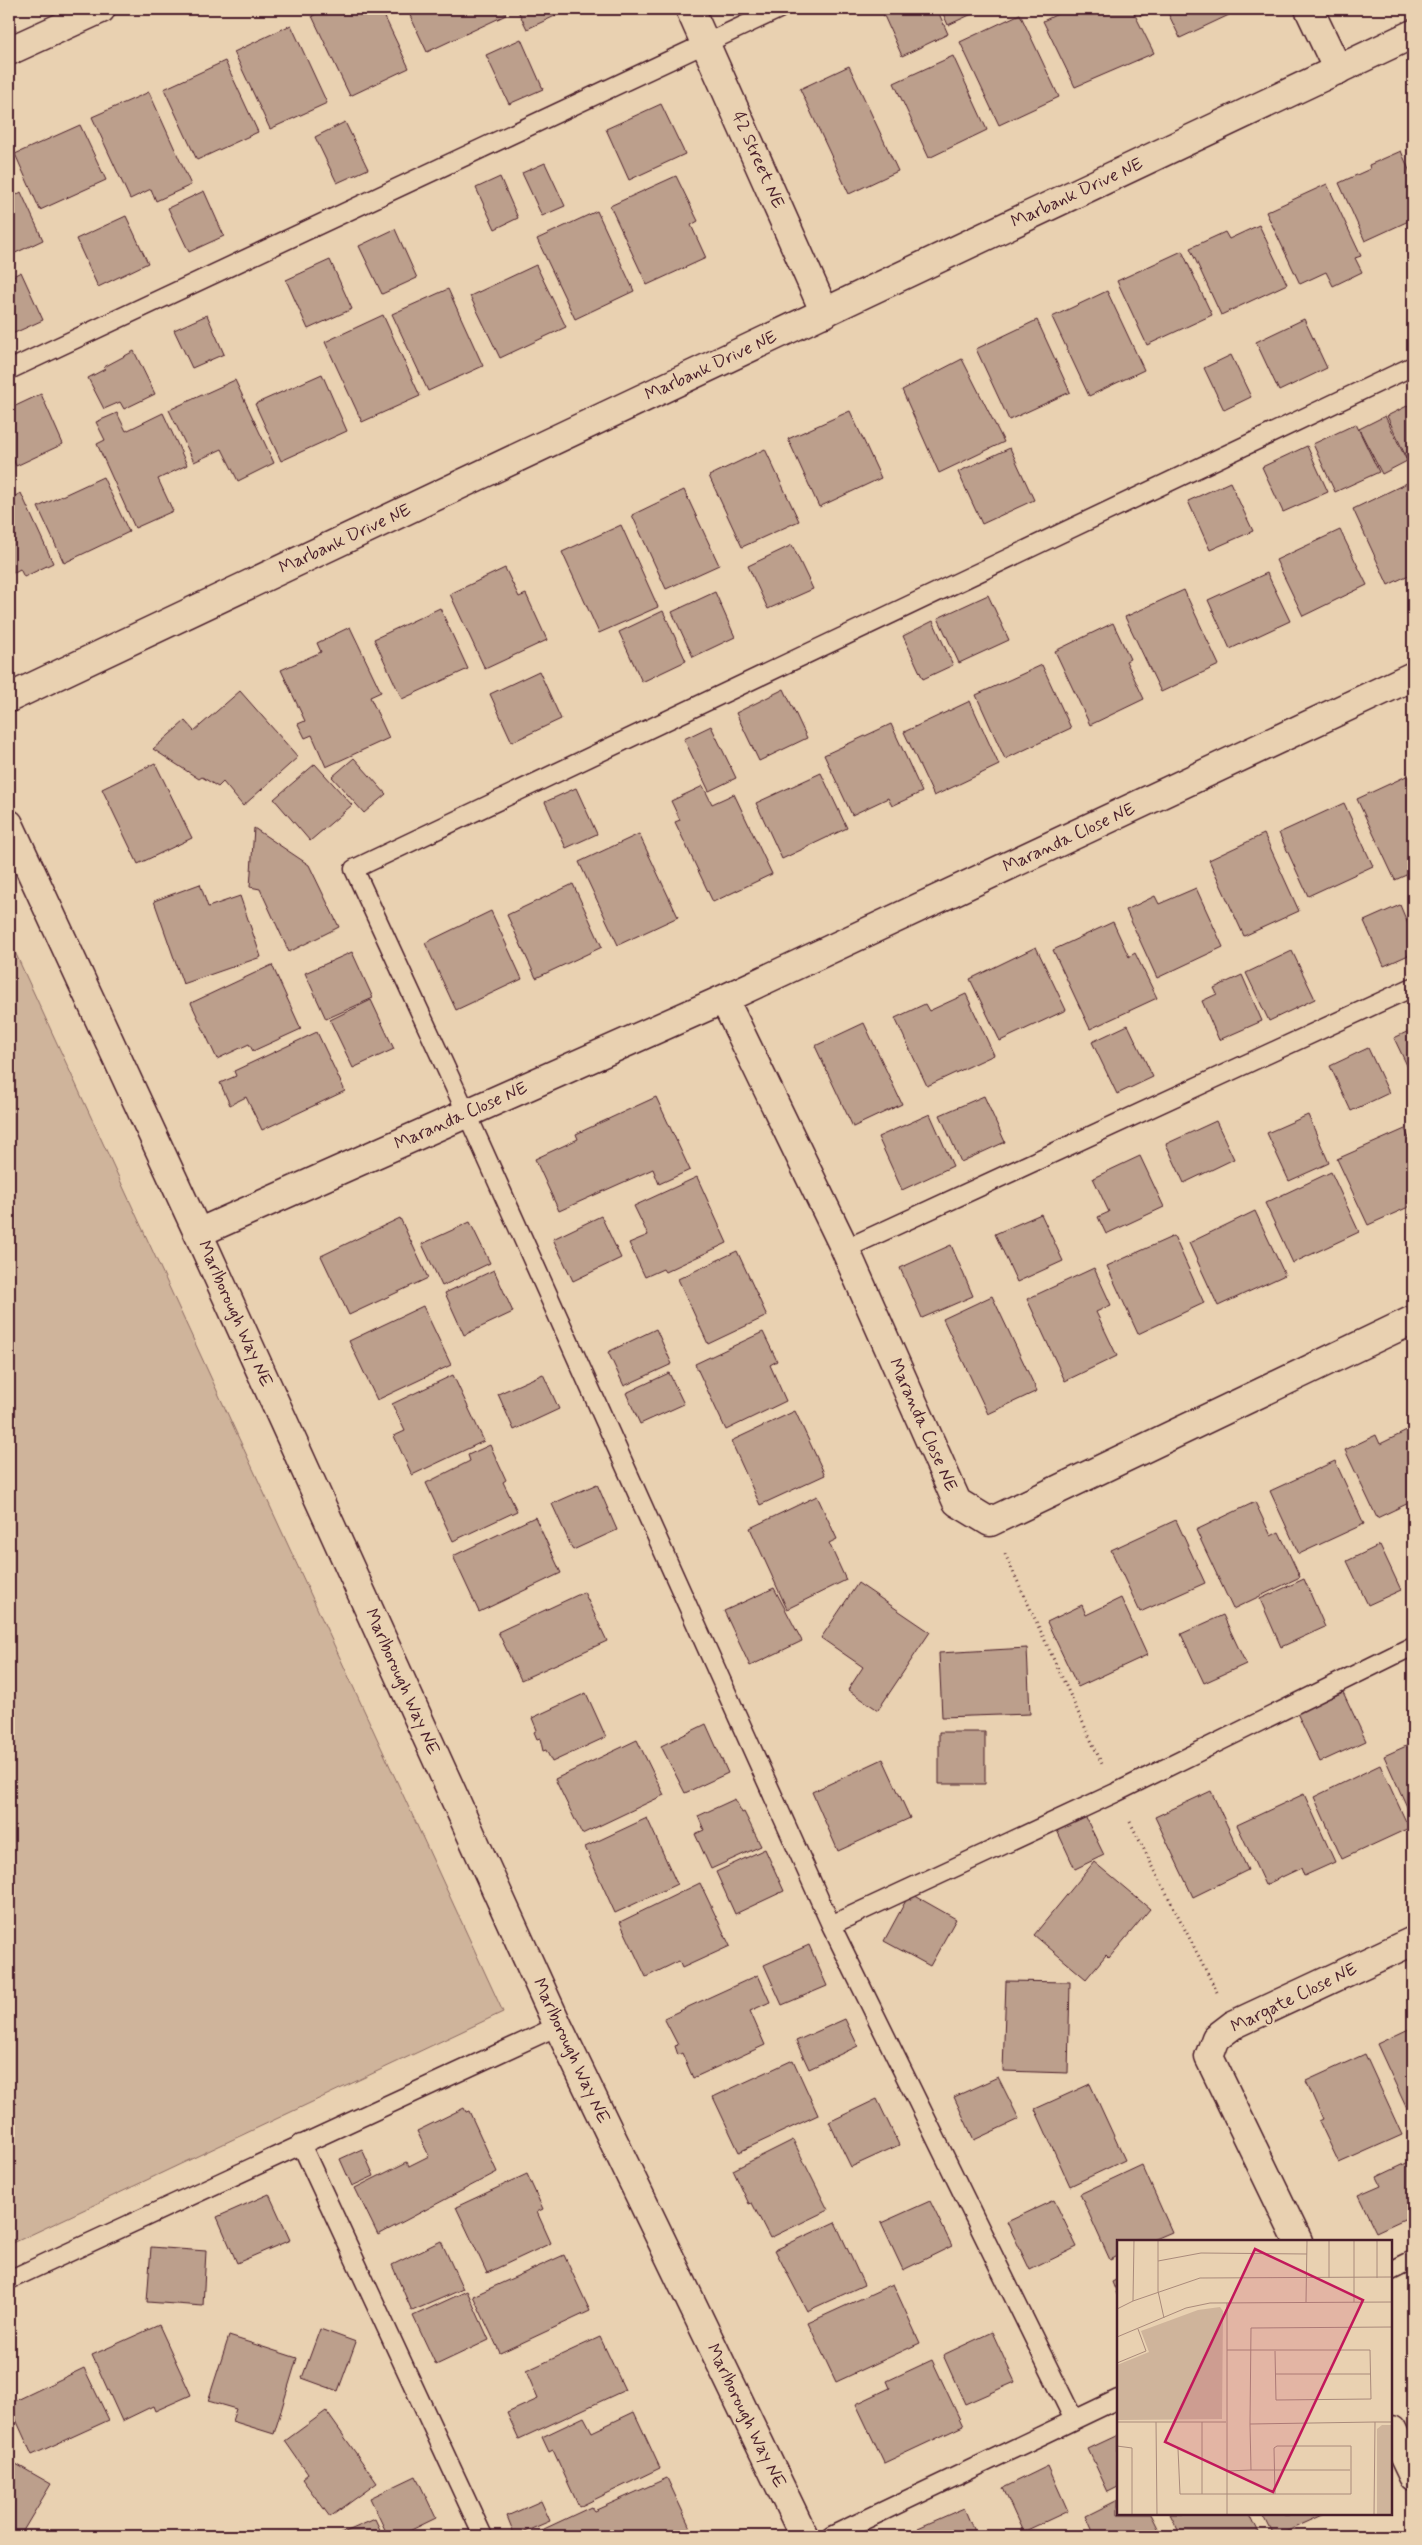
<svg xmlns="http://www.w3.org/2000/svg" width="1422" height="2545" viewBox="0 0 1422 2545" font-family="Mynerve,sans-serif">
  <rect width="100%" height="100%" fill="#e9d1b1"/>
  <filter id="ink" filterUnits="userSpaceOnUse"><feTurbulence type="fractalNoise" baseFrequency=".02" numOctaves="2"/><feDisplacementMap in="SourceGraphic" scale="10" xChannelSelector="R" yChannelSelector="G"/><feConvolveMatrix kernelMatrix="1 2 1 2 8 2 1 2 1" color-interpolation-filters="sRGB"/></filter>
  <g filter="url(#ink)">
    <!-- green -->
    <path fill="#cfb49b" stroke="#8c6a63" d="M 9,939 L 503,2012 L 9,2245 Z"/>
    <!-- building -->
    <path fill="#bc9f8c" stroke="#4a1f2b" d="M 328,9 L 381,9 L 409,68 L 350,96 L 312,16 Z
      M 407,9 L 503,9 L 506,15 L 427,52 Z
      M 517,9 L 570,9 L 527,29 Z
      M 881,9 L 937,9 L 948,34 L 902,56 Z
      M 941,9 L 983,9 L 948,25 Z
      M 1068,9 L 1132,9 L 1154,53 L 1075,87 L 1043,21 Z
      M 1138,9 L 1155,9 L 1141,16 Z
      M 1166,9 L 1226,9 L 1229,15 L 1180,38 Z
      M 1020,14 L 1059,97 L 999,125 L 960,42 Z
      M 291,25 L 327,103 L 270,129 L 234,52 Z
      M 521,39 L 543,89 L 509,104 L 486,55 Z
      M 953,56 L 987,130 L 929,158 L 894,83 Z
      M 225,61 L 258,132 L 197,160 L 164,89 Z
      M 849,66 L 898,171 L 849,194 L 800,89 Z
      M 149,92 L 191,185 L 156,201 L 151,189 L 130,199 L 92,117 Z
      M 661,104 L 685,154 L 629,180 L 606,129 Z
      M 345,122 L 368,169 L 337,183 L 315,137 Z
      M 80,125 L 106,180 L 40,210 L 15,154 Z
      M 1401,151 L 1413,179 L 1413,219 L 1365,241 L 1339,183 L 1370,169 L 1369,165 Z
      M 545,163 L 565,206 L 542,216 L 522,173 Z
      M 676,176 L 698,221 L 691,225 L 706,258 L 647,285 L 610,206 Z
      M 500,177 L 518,218 L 495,229 L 476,188 Z
      M 9,183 L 15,196 L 21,192 L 43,240 L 9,256 Z
      M 1327,184 L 1361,256 L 1355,258 L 1362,272 L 1333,286 L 1326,272 L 1300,284 L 1266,212 Z
      M 204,191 L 224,236 L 189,252 L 168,208 Z
      M 597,211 L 634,291 L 575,319 L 537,239 Z
      M 126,216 L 148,263 L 98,287 L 76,239 Z
      M 1259,225 L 1287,284 L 1221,315 L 1190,248 L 1225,232 L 1229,239 Z
      M 395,229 L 417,278 L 382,294 L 359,246 Z
      M 1182,251 L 1212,315 L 1147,345 L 1117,281 Z
      M 330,260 L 352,309 L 308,329 L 286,280 Z
      M 536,265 L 566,327 L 500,358 L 470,296 Z
      M 21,272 L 43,320 L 10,335 L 9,278 Z
      M 448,289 L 483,366 L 428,391 L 392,314 Z
      M 1107,291 L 1144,370 L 1089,396 L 1052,317 Z
      M 207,315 L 224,354 L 192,368 L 174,330 Z
      M 383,315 L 420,396 L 362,422 L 325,342 Z
      M 1304,319 L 1327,368 L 1279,391 L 1256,342 Z
      M 1037,320 L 1070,392 L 1009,420 L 976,349 Z
      M 134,351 L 155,394 L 124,409 L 120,402 L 104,409 L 88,378 L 105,369 L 104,367 Z
      M 1231,355 L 1251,397 L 1224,410 L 1204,368 Z
      M 962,359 L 1004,442 L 939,473 L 902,390 Z
      M 322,374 L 347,431 L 281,461 L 255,404 Z
      M 235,380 L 274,463 L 238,481 L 222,449 L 194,462 L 169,410 Z
      M 41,394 L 63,444 L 16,466 L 9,450 L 9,409 Z
      M 1413,403 L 1413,456 L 1407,459 L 1387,416 Z
      M 850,411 L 881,478 L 819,507 L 788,439 Z
      M 117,413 L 126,431 L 163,413 L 187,465 L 158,479 L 173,511 L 135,528 L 97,444 L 105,440 L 96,422 Z
      M 1385,416 L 1407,461 L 1382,474 L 1359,429 Z
      M 1356,424 L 1379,472 L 1335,492 L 1313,444 Z
      M 1307,446 L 1328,492 L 1283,512 L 1262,467 Z
      M 1010,448 L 1034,500 L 982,524 L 958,472 Z
      M 765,449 L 799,521 L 742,547 L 709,476 Z
      M 103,477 L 129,532 L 64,563 L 38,507 Z
      M 1230,482 L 1253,531 L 1210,550 L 1188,501 Z
      M 1407,483 L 1413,496 L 1413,573 L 1388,585 L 1353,509 Z
      M 684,490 L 719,565 L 666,589 L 632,515 Z
      M 21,493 L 53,563 L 24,577 L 20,569 L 9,575 L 9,499 Z
      M 621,525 L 658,607 L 599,633 L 562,552 Z
      M 1340,530 L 1367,585 L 1303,616 L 1276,560 Z
      M 792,545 L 813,589 L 768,609 L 748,566 Z
      M 505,568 L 519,597 L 526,594 L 547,640 L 485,669 L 450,594 Z
      M 1267,573 L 1290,621 L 1230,649 L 1208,600 Z
      M 1184,590 L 1219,665 L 1161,692 L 1125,617 Z
      M 715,592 L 735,637 L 693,657 L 672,612 Z
      M 988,595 L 1009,640 L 959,663 L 938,618 Z
      M 440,608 L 468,669 L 402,699 L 374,639 Z
      M 663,611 L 686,661 L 642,682 L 619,632 Z
      M 933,621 L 953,665 L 923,679 L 903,636 Z
      M 1113,623 L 1130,659 L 1126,661 L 1144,699 L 1090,725 L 1055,651 Z
      M 350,627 L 381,692 L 370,697 L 389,738 L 326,767 L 312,735 L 305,738 L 298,724 L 305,721 L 281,670 L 321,652 L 317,643 Z
      M 1042,665 L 1071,728 L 1005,759 L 976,695 Z
      M 539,671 L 561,719 L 512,742 L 490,694 Z
      M 784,689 L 807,738 L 759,761 L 736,713 Z
      M 240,691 L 298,757 L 243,806 L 223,782 L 218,787 L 202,777 L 199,779 L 153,749 L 185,721 L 194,731 Z
      M 970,701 L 999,765 L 934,796 L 904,732 Z
      M 891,724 L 922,792 L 892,806 L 888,798 L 852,815 L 824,755 Z
      M 711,726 L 736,778 L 709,791 L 684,739 Z
      M 354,758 L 386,794 L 364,813 L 332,777 Z
      M 155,763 L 192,838 L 138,864 L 102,789 Z
      M 315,764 L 352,805 L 310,841 L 274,799 Z
      M 821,773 L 847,828 L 782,859 L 756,803 Z
      M 1413,773 L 1413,872 L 1395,880 L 1357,799 Z
      M 703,786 L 712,804 L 734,794 L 772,874 L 713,902 L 675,822 L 680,820 L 671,801 Z
      M 576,788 L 597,834 L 566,848 L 545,802 Z
      M 1344,803 L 1373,866 L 1308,896 L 1279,833 Z
      M 254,828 L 309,865 L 339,927 L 289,952 L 260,889 L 250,887 Z
      M 639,834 L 678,917 L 618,945 L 579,862 Z
      M 1264,834 L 1299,911 L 1244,936 L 1209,860 Z
      M 200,884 L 208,907 L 240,896 L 261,957 L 183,984 L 154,901 Z
      M 573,884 L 602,947 L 536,978 L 507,915 Z
      M 1196,888 L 1223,947 L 1157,978 L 1126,910 L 1155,896 L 1159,904 Z
      M 1400,905 L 1413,936 L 1413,953 L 1384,966 L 1364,921 Z
      M 491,911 L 522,979 L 456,1010 L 425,943 Z
      M 1113,922 L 1129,957 L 1135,953 L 1157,998 L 1090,1029 L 1053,950 Z
      M 1036,947 L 1066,1010 L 1000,1041 L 970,979 Z
      M 1292,951 L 1315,999 L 1269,1021 L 1246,973 Z
      M 352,952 L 373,998 L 326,1019 L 305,973 Z
      M 272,965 L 301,1029 L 253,1051 L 249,1044 L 217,1059 L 191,1003 Z
      M 1242,975 L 1262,1021 L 1219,1040 L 1202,1001 L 1217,994 L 1214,988 Z
      M 966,994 L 994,1055 L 927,1086 L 895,1018 L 925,1004 L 929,1011 Z
      M 371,1000 L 394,1049 L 353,1068 L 330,1020 Z
      M 864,1023 L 902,1104 L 853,1127 L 815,1046 Z
      M 1128,1025 L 1153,1077 L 1117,1094 L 1092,1042 Z
      M 1413,1029 L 1413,1078 L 1394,1038 Z
      M 317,1032 L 345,1091 L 262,1130 L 246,1097 L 230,1105 L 220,1083 L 236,1076 L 234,1071 Z
      M 1368,1048 L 1389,1093 L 1351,1111 L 1330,1066 Z
      M 984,1096 L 1005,1142 L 961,1162 L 940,1115 Z
      M 656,1097 L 690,1170 L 659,1184 L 653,1169 L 559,1211 L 535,1159 L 578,1139 L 576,1134 Z
      M 930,1114 L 953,1166 L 902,1190 L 878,1137 Z
      M 1308,1115 L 1329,1163 L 1289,1181 L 1267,1133 Z
      M 1216,1121 L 1234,1159 L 1184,1183 L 1166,1144 Z
      M 1405,1129 L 1413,1148 L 1413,1205 L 1368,1225 L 1337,1159 Z
      M 1140,1156 L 1164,1207 L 1106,1234 L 1098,1217 L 1109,1212 L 1093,1178 Z
      M 1331,1172 L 1359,1232 L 1293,1263 L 1265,1203 Z
      M 697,1177 L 727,1243 L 665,1272 L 663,1269 L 645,1277 L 629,1243 L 648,1235 L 634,1206 Z
      M 1255,1211 L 1285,1275 L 1218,1306 L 1189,1243 Z
      M 1041,1214 L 1063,1261 L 1017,1282 L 995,1234 Z
      M 601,1216 L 621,1258 L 573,1281 L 553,1239 Z
      M 400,1218 L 428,1278 L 349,1315 L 321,1256 Z
      M 470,1222 L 490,1263 L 442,1286 L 422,1244 Z
      M 1174,1236 L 1204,1303 L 1138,1334 L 1107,1266 Z
      M 951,1245 L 973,1296 L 922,1318 L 900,1268 Z
      M 737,1251 L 767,1316 L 708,1344 L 678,1279 Z
      M 1094,1268 L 1111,1305 L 1096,1312 L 1117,1356 L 1065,1381 L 1027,1299 Z
      M 494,1270 L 513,1312 L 464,1335 L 445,1293 Z
      M 992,1296 L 1037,1391 L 988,1414 L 943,1319 Z
      M 423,1306 L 451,1365 L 377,1400 L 349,1341 Z
      M 656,1329 L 672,1364 L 624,1386 L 608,1352 Z
      M 763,1332 L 777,1361 L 770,1365 L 786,1401 L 726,1430 L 695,1364 Z
      M 669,1373 L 684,1404 L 640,1424 L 626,1393 Z
      M 543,1374 L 559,1409 L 514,1430 L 498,1394 Z
      M 453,1375 L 484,1441 L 412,1475 L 394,1436 L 405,1431 L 392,1404 Z
      M 795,1411 L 825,1475 L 760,1505 L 731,1441 Z
      M 1413,1428 L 1413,1501 L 1377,1518 L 1345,1450 L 1376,1435 L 1380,1444 Z
      M 490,1445 L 506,1480 L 503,1482 L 517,1511 L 453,1541 L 426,1483 L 470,1461 L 468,1455 Z
      M 1335,1461 L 1364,1524 L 1299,1554 L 1270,1491 Z
      M 597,1484 L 617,1530 L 573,1550 L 552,1504 Z
      M 817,1496 L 837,1539 L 829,1543 L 846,1580 L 787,1609 L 750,1528 Z
      M 1255,1502 L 1271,1536 L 1279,1532 L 1300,1577 L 1233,1609 L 1196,1530 Z
      M 535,1517 L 561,1573 L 479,1612 L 453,1556 Z
      M 1176,1520 L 1205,1583 L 1140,1612 L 1111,1550 Z
      M 1380,1545 L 1401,1590 L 1368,1605 L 1347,1561 Z
      M 1304,1579 L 1325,1627 L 1281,1647 L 1260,1599 Z
      M 858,1583 L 930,1632 L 878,1710 L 848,1690 L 863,1667 L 821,1638 Z
      M 774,1588 L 802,1641 L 750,1666 L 724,1611 Z
      M 584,1592 L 607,1641 L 521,1680 L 498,1632 Z
      M 1121,1598 L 1147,1655 L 1078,1687 L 1047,1622 L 1082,1605 L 1086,1615 Z
      M 1223,1615 L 1246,1664 L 1204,1683 L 1181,1634 Z
      M 1027,1648 L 1030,1714 L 942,1717 L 939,1653 Z
      M 1343,1692 L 1366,1741 L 1320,1762 L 1297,1713 Z
      M 586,1693 L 606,1737 L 552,1762 L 546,1750 L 543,1751 L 540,1738 L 537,1739 L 534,1732 L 537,1730 L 532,1718 Z
      M 706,1724 L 728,1773 L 685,1793 L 661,1746 Z
      M 939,1732 L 985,1732 L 985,1784 L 939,1784 Z
      M 637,1740 L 664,1795 L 582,1834 L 555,1779 Z
      M 1413,1743 L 1413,1820 L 1384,1756 Z
      M 883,1759 L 910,1818 L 838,1851 L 812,1792 Z
      M 1380,1765 L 1409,1828 L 1342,1859 L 1314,1797 Z
      M 1211,1791 L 1248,1870 L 1193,1897 L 1155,1817 Z
      M 1304,1794 L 1335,1862 L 1304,1876 L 1301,1868 L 1265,1885 L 1237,1825 Z
      M 735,1799 L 742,1813 L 744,1812 L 761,1846 L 711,1869 L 695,1834 L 704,1830 L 698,1816 Z
      M 1083,1812 L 1104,1855 L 1075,1869 L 1055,1826 Z
      M 647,1818 L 677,1884 L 615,1913 L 585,1847 Z
      M 765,1849 L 784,1891 L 735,1914 L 716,1872 Z
      M 1094,1862 L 1150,1909 L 1109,1958 L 1106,1955 L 1086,1979 L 1034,1935 Z
      M 700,1883 L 730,1946 L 682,1968 L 679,1961 L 646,1977 L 620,1922 Z
      M 910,1893 L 956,1919 L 930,1966 L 884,1941 Z
      M 809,1945 L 827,1986 L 782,2005 L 764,1965 Z
      M 758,1975 L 770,2002 L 750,2011 L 765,2045 L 693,2078 L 682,2053 L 678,2055 L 675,2046 L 678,2045 L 664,2018 Z
      M 1006,1981 L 1070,1982 L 1068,2073 L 1003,2071 Z
      M 845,2019 L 858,2046 L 809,2069 L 796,2041 Z
      M 1413,2027 L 1413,2119 L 1412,2120 L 1377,2044 Z
      M 1365,2054 L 1402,2135 L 1339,2163 L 1319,2121 L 1323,2119 L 1306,2081 Z
      M 793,2060 L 818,2115 L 739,2152 L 713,2097 Z
      M 998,2077 L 1019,2119 L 974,2140 L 954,2097 Z
      M 1090,2084 L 1125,2160 L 1070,2186 L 1035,2109 Z
      M 877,2099 L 899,2145 L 851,2167 L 829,2122 Z
      M 464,2108 L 466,2112 L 469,2111 L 497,2172 L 378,2235 L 355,2188 L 407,2162 L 409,2166 L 429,2156 L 417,2131 Z
      M 793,2140 L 828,2210 L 770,2238 L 752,2203 L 749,2204 L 733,2170 Z
      M 362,2149 L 374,2176 L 352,2186 L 340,2159 Z
      M 1413,2160 L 1413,2215 L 1376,2232 L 1358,2195 L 1381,2185 L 1377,2177 Z
      M 1142,2165 L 1172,2232 L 1151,2241 L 1118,2241 L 1118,2256 L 1110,2260 L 1080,2194 Z
      M 527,2174 L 543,2209 L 537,2212 L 551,2243 L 487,2273 L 456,2207 Z
      M 269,2194 L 290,2240 L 237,2263 L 217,2217 Z
      M 1054,2200 L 1077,2247 L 1030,2270 L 1007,2222 Z
      M 930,2201 L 952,2246 L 903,2270 L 881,2223 Z
      M 835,2222 L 864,2285 L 807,2311 L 775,2250 Z
      M 441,2241 L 463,2289 L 412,2311 L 392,2265 Z
      M 151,2247 L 206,2251 L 203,2306 L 147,2302 Z
      M 564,2255 L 590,2311 L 500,2353 L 473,2296 Z
      M 1118,2279 L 1118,2297 L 1112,2282 Z
      M 893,2284 L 920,2343 L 836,2382 L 808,2323 Z
      M 467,2291 L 489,2340 L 436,2365 L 413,2316 Z
      M 159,2325 L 191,2395 L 155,2411 L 153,2406 L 122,2421 L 92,2355 Z
      M 320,2329 L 356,2342 L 338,2391 L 302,2378 Z
      M 992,2332 L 1015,2382 L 965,2404 L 943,2355 Z
      M 229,2336 L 297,2358 L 274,2434 L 232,2421 L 236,2409 L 208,2401 Z
      M 600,2337 L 625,2390 L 519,2439 L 507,2413 L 538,2399 L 526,2371 Z
      M 932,2360 L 963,2426 L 884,2463 L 856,2404 L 890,2388 L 887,2381 Z
      M 84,2368 L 109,2420 L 32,2455 L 9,2404 Z
      M 326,2411 L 377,2483 L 330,2517 L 302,2479 L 308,2474 L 285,2441 Z
      M 634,2412 L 660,2468 L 579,2507 L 553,2450 L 549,2452 L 542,2437 L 584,2417 L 592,2432 Z
      M 1118,2435 L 1118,2487 L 1108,2492 L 1088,2449 Z
      M 9,2460 L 51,2484 L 20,2536 L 9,2530 Z
      M 1048,2466 L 1068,2511 L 1023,2532 L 1003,2488 Z
      M 416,2476 L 436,2518 L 399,2536 L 388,2536 L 370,2498 Z
      M 667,2478 L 694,2536 L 529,2536 L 591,2507 L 594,2511 Z
      M 1118,2500 L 1118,2514 L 1151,2514 L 1162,2536 L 1095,2536 L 1086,2516 Z
      M 541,2501 L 550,2521 L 515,2536 L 507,2516 Z
      M 964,2508 L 976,2536 L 922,2536 L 918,2528 Z
      M 1170,2514 L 1250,2514 L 1259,2533 L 1252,2536 L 1181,2536 Z
      M 1263,2514 L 1325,2514 L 1276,2536 L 1274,2536 Z
      M 375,2519 L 383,2536 L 336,2536 Z"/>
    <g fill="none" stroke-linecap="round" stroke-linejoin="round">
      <defs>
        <path id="service" d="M 9,370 L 779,9
          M 845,1249 L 1413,987
          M 831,1925 L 467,1114 L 354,869 L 1413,366
          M 301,2144 L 483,2536
          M 1391,2271 L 1413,2260
          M 9,2280 L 558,2026
          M 1118,2399 L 1074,2420 L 831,1925 L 1115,1793 L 1413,1646
          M 831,2536 L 1074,2420"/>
        <path id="minor" d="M 690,9 L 825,313
          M 1309,9 L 1338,70
          M 9,51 L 101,9
          M 9,824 L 198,1233 L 558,2026 L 804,2536
          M 724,999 L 845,1249 L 957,1502 L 990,1522 L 1413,1320
          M 198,1233 L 724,999 L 1413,676
          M 1298,2241 L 1209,2057 L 1216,2038 L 1233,2025 L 1413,1941
          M 1391,2430 L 1413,2476"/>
        <path id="tertiary" d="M 9,698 L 1413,34"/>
      </defs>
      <!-- service casing -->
      <use href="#service" stroke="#4a1f2b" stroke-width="21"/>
      <!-- minor casing -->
      <use href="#minor" stroke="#4a1f2b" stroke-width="31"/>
      <!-- tertiary casing -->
      <use href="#tertiary" stroke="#4a1f2b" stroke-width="31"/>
      <!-- path -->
      <path stroke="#4a1f2b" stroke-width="3" stroke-dasharray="1 4" stroke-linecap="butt" d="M 1005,1554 L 1102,1764
        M 1130,1822 L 1217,1992"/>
      <!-- service -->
      <use href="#service" stroke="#e9d1b1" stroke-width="18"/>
      <!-- minor -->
      <use href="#minor" stroke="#e9d1b1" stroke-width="28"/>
      <!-- tertiary -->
      <use href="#tertiary" stroke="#e9d1b1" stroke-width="28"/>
    </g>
  </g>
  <g text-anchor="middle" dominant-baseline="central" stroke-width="4.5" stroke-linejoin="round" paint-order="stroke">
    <!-- street labels -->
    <g font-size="18" fill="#4a1f2b" stroke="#e9d1b1">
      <text transform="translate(758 160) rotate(66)">42 Street NE</text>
      <text transform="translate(1077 193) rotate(-25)">Marbank Drive NE</text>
      <text transform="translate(711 366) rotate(-25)">Marbank Drive NE</text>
      <text transform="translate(345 539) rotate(-25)">Marbank Drive NE</text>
      <text transform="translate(1069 838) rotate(-25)">Maranda Close NE</text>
      <text transform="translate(461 1116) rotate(-24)">Maranda Close NE</text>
      <text transform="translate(235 1314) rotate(66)">Marlborough Way NE</text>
      <text transform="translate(923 1425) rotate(66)">Maranda Close NE</text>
      <text transform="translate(402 1682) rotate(66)">Marlborough Way NE</text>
      <text transform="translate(1294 1998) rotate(-26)">Margate Close NE</text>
      <text transform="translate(571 2051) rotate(65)">Marlborough Way NE</text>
      <text transform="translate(746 2416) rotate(64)">Marlborough Way NE</text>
    </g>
  </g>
  <!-- overview -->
  <g transform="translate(1117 2240)">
    <rect width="275" height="275" fill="#e9d1b1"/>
    <path d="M 103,67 L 106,71 L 105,179 L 0,180 L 0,125 L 32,112 L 24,91 L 81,70 ZM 265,185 L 275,185 L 275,275 L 260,275 L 260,189 Z" fill="#cfb49b"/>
    <path fill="none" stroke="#a98a7b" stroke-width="1" d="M 41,0 L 41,51 L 47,78M 212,0 L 212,38M 260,0 L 260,38M 41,21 L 84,13 L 190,14M 16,61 L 83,38 L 275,37M 189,62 L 190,0M 237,62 L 237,0M 0,69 L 16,61 L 17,0M 0,97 L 69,68 L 93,63 L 275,62M 110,110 L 253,110 L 254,159 L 159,160 L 158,111M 0,123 L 29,111 L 21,89M 158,134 L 254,134M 0,182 L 109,182M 39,182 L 40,275M 133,184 L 134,88 L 275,87M 0,206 L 15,208 L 15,275M 160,206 L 234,206 L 234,254 L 158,254 L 157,208 ZM 61,209 L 63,254 L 158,254M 233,230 L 134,230 L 133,184 L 258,182M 109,231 L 134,230M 85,254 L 85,182M 110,275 L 110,63M 257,275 L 258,182 L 275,182"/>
    <path fill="#c2185b" fill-opacity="0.15" stroke="#c2185b" stroke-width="2.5" d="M 138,9 L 246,60 L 156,252 L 48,202 Z"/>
    <rect width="275" height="275" fill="none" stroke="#4a1f2b" stroke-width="2.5"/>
  </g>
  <!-- margin -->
  <rect width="1422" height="2545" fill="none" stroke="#e9d1b1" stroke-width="30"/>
  <rect x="15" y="15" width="1392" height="2515" fill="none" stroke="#4a1f2b" stroke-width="2" filter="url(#ink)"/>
</svg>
